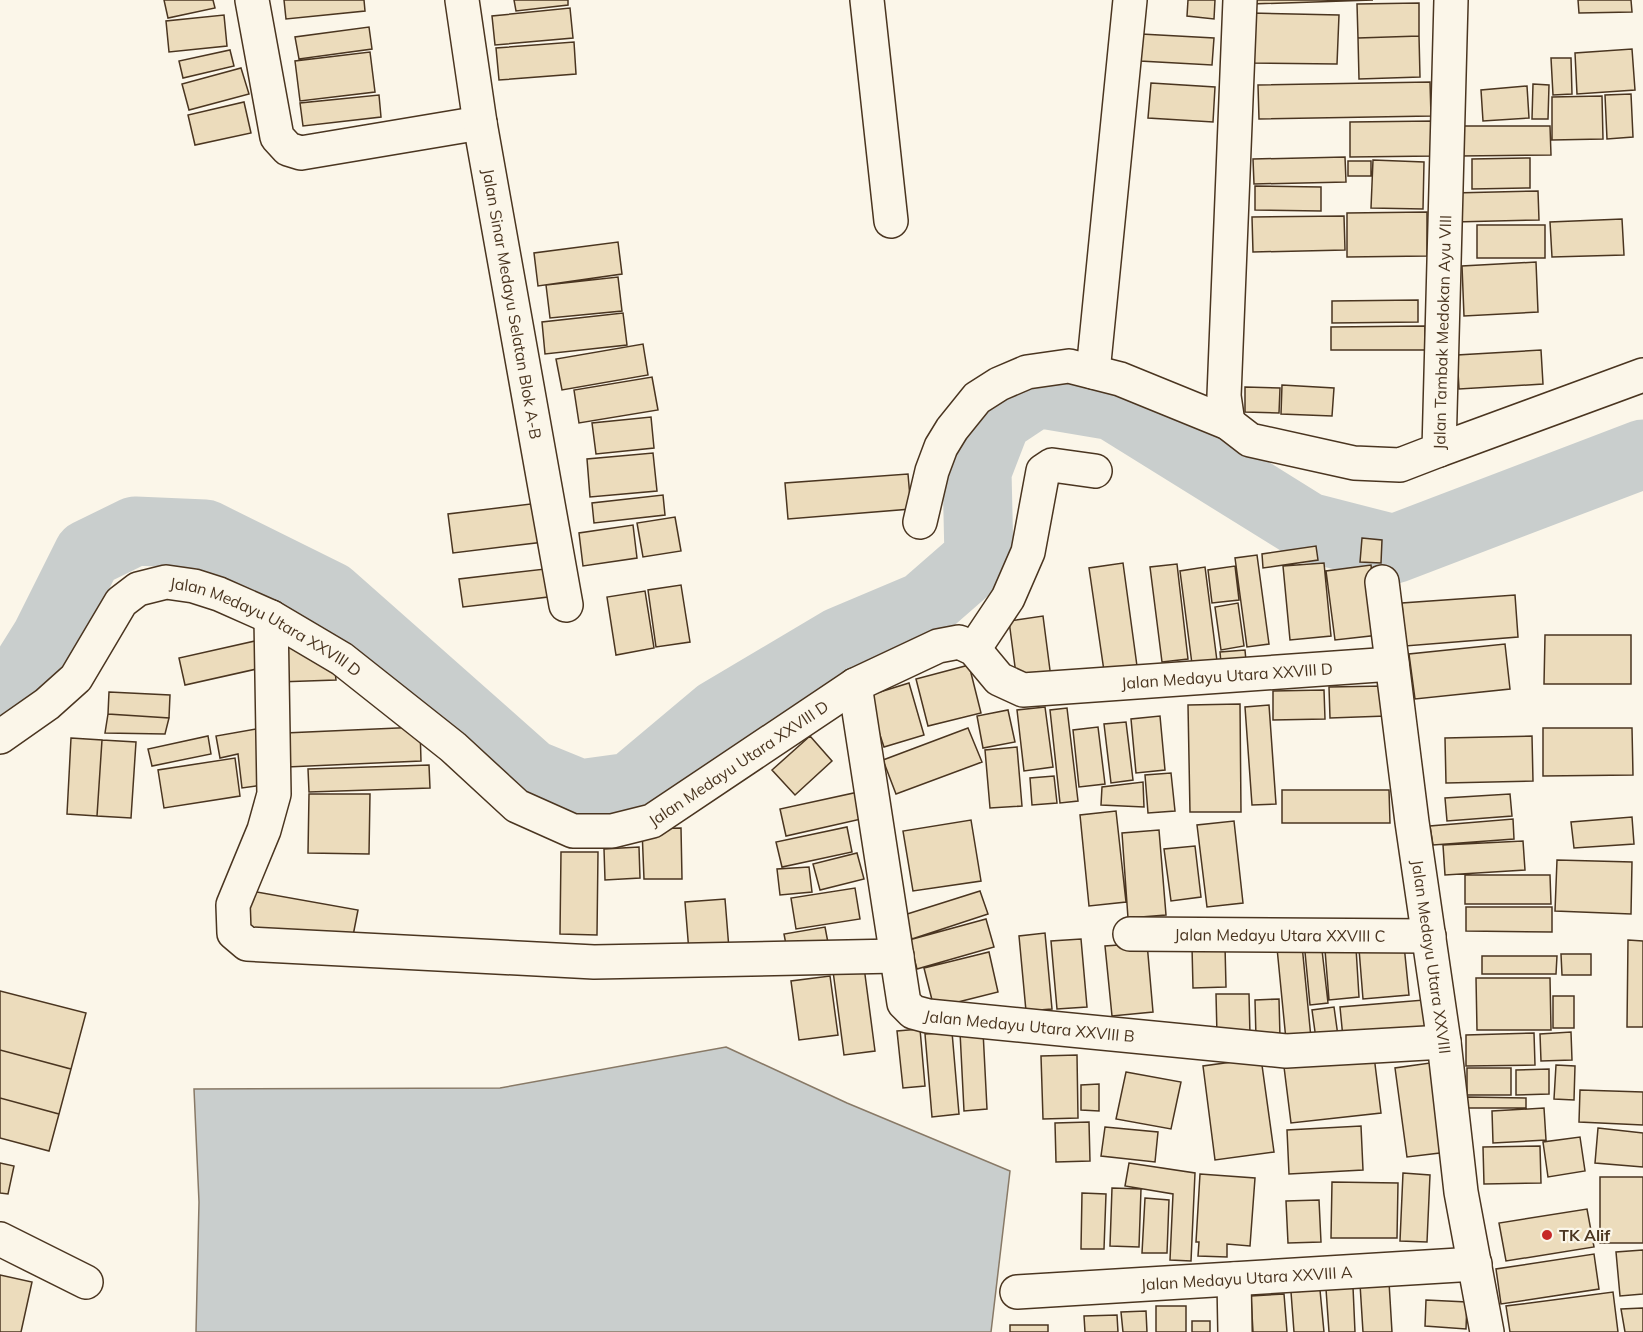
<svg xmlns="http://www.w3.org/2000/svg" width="1643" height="1332" viewBox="0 0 1643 1332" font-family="Mulish,sans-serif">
  <rect width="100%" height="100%" fill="#fbf6e9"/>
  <!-- water -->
  <path fill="#c9cecd" stroke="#887966" stroke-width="1.5" d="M 726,1047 L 847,1103 L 1010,1171 L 991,1332 L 196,1332 L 199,1202 L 194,1089 L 500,1088 Z"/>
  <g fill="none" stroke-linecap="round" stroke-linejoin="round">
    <!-- river -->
    <path stroke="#c9cecd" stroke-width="69" d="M 0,690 L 18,683 L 46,638 L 88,554 L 135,531 L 205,534 L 330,596 L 531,774 L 580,794 L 631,787 L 718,714 L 841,641 L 924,606 L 979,558 L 977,471 L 997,419 L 1036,393 L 1113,406 L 1308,527 L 1394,549 L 1643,454"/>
  </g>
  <!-- building -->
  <path fill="#ecdcbc" stroke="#4a3520" stroke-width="1.5" d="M 164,0 L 213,0 L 215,8 L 168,18 Z
    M 284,0 L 364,0 L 365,11 L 286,19 Z
    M 514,0 L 568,0 L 568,5 L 516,11 Z
    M 1188,0 L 1215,0 L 1214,19 L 1187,16 Z
    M 1251,0 L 1373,0 L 1251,4 Z
    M 1578,0 L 1631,0 L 1632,12 L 1579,13 Z
    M 1419,3 L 1419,36 L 1358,38 L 1357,4 Z
    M 570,8 L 573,38 L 495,45 L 492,16 Z
    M 1250,13 L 1339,15 L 1337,64 L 1250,63 Z
    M 224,15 L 227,46 L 169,52 L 166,21 Z
    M 369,27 L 372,49 L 299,59 L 295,37 Z
    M 1141,34 L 1214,38 L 1212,65 L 1140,61 Z
    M 1419,36 L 1420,77 L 1359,79 L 1358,38 Z
    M 574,42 L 576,74 L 499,80 L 496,48 Z
    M 1632,49 L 1635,90 L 1577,94 L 1575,53 Z
    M 230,50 L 234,66 L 183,78 L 179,61 Z
    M 370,52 L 375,92 L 300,101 L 295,61 Z
    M 1551,58 L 1571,58 L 1572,94 L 1553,95 Z
    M 241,68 L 249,94 L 189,110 L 182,84 Z
    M 1430,82 L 1431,116 L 1259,119 L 1258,85 Z
    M 1151,83 L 1215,87 L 1213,122 L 1148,118 Z
    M 1533,84 L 1549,85 L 1548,119 L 1532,119 Z
    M 1527,86 L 1529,118 L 1483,121 L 1481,90 Z
    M 1631,94 L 1633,137 L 1607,139 L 1605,95 Z
    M 379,95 L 381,117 L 303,126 L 300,103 Z
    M 1602,96 L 1603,139 L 1552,140 L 1552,97 Z
    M 244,102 L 251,133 L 195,145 L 188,115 Z
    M 1435,121 L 1435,156 L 1350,157 L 1350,122 Z
    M 1460,126 L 1550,126 L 1551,155 L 1460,156 Z
    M 1345,157 L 1346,182 L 1254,184 L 1253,159 Z
    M 1530,158 L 1530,188 L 1472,189 L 1472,159 Z
    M 1373,160 L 1424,162 L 1423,209 L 1371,208 Z
    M 1348,161 L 1371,161 L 1371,176 L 1348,176 Z
    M 1255,186 L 1321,187 L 1321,211 L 1255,210 Z
    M 1538,191 L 1539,220 L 1454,222 L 1453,193 Z
    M 1427,212 L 1427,256 L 1347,257 L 1347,213 Z
    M 1344,216 L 1345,250 L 1253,252 L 1252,217 Z
    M 1622,219 L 1624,255 L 1552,257 L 1550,222 Z
    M 1477,225 L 1545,225 L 1545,258 L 1477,258 Z
    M 618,242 L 622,274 L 538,286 L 534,253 Z
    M 1536,262 L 1538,312 L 1464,316 L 1462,266 Z
    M 618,277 L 622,311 L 550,318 L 546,285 Z
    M 1418,300 L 1418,322 L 1332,323 L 1332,301 Z
    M 623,313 L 627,345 L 545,354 L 542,322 Z
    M 1425,326 L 1425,350 L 1331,350 L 1331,327 Z
    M 643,344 L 648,375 L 562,390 L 556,359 Z
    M 1541,350 L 1543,384 L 1459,389 L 1457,355 Z
    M 652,377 L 658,410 L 579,423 L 574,390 Z
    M 1282,385 L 1334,388 L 1332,416 L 1281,414 Z
    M 1245,387 L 1280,388 L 1279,413 L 1245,412 Z
    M 651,417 L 654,448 L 596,454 L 592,423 Z
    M 653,453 L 657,491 L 590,497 L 587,459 Z
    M 908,474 L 911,509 L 788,519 L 785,483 Z
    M 663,495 L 665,515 L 594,523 L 592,503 Z
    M 539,503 L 544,542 L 453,553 L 448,514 Z
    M 675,517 L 681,551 L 643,557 L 637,523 Z
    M 633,525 L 637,558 L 583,566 L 579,533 Z
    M 1362,538 L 1382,540 L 1381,563 L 1360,562 Z
    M 1316,546 L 1318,560 L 1263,568 L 1262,554 Z
    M 1257,555 L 1269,644 L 1247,647 L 1235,558 Z
    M 1123,563 L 1137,666 L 1104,671 L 1089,568 Z
    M 1324,563 L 1331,636 L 1290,640 L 1283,566 Z
    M 1177,564 L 1188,659 L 1162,662 L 1150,567 Z
    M 1371,565 L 1379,635 L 1335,640 L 1326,571 Z
    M 1235,566 L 1239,600 L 1212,603 L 1208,570 Z
    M 1205,567 L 1217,661 L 1192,664 L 1180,571 Z
    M 545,569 L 548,597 L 463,607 L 459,579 Z
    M 681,585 L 690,642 L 656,647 L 648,590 Z
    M 645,591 L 654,648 L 616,655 L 607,597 Z
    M 1515,595 L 1518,637 L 1405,646 L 1402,603 Z
    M 1238,603 L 1244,646 L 1221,650 L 1215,607 Z
    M 1043,616 L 1051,678 L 1017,682 L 1009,621 Z
    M 1545,635 L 1631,635 L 1631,684 L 1544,684 Z
    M 255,641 L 261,668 L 185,685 L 179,658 Z
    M 312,644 L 334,662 L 336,680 L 278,682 L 278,646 Z
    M 1505,644 L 1510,689 L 1415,699 L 1409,654 Z
    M 1245,650 L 1246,661 L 1221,663 L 1220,652 Z
    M 969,665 L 981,713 L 928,726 L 916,679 Z
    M 909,683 L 924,735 L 884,747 L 867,696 Z
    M 1385,686 L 1386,716 L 1330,718 L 1329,687 Z
    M 1324,690 L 1325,719 L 1273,720 L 1273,691 Z
    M 109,692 L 170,695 L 169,718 L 108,714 Z
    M 1240,704 L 1241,812 L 1190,812 L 1188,705 Z
    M 1269,705 L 1276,804 L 1252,805 L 1245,707 Z
    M 1045,707 L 1053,767 L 1024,771 L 1017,710 Z
    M 1067,708 L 1078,801 L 1060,803 L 1050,710 Z
    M 1008,710 L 1015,742 L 983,748 L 977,716 Z
    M 108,714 L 169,718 L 165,734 L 105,733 Z
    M 1160,716 L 1165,770 L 1136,773 L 1131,719 Z
    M 1126,722 L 1133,780 L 1111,783 L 1104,724 Z
    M 420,727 L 421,761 L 287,767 L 285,733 Z
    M 1098,727 L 1105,784 L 1079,787 L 1073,730 Z
    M 968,728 L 982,762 L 896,794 L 883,760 Z
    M 1543,728 L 1632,728 L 1633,775 L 1543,776 Z
    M 256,729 L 263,785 L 242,788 L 238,754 L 220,758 L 216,736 Z
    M 208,736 L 211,754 L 152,766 L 148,749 Z
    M 810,736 L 832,761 L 795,795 L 772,770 Z
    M 1532,736 L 1533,781 L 1446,783 L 1445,738 Z
    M 71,738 L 102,740 L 97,816 L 67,814 Z
    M 102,740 L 136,742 L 131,818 L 97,816 Z
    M 1017,747 L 1022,806 L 990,808 L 985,750 Z
    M 235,758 L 240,796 L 164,808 L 158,770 Z
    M 429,765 L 430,788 L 309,792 L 308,769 Z
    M 1171,773 L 1175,811 L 1148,813 L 1145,775 Z
    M 1054,776 L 1057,803 L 1032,805 L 1030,778 Z
    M 1143,782 L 1144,807 L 1101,805 L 1102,787 Z
    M 1282,790 L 1389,790 L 1390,823 L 1282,823 Z
    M 863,791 L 870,817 L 786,836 L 780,809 Z
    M 309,794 L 370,794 L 369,854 L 308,853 Z
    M 1510,794 L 1512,816 L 1447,821 L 1445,798 Z
    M 1116,811 L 1126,902 L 1089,906 L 1080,815 Z
    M 1632,817 L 1634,844 L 1574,848 L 1571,822 Z
    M 1513,819 L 1514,839 L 1433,845 L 1430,826 Z
    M 971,820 L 981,881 L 913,891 L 903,831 Z
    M 1234,821 L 1243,903 L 1207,907 L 1197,825 Z
    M 847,827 L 852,852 L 782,867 L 776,842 Z
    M 681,828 L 682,879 L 644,879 L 642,829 Z
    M 1159,830 L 1166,915 L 1128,918 L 1122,833 Z
    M 1523,841 L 1525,870 L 1445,875 L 1443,845 Z
    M 1195,846 L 1201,897 L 1171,901 L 1164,849 Z
    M 639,847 L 640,878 L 605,880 L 604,849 Z
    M 561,852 L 598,852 L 597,935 L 560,934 Z
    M 857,853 L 864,879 L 820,890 L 813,864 Z
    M 1557,860 L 1632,862 L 1631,914 L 1555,911 Z
    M 809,867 L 812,892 L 780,895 L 777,869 Z
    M 1465,875 L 1550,875 L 1551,904 L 1465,904 Z
    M 855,888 L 860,919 L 796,929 L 791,898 Z
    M 251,891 L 358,910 L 351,946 L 245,926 Z
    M 980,891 L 988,914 L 912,939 L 904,915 Z
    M 725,899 L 729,949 L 689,952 L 685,902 Z
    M 1466,907 L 1552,907 L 1552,932 L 1466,931 Z
    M 986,919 L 994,947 L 917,969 L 909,940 Z
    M 825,927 L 829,948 L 788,955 L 784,934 Z
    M 1045,933 L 1052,1009 L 1026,1011 L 1019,936 Z
    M 1081,939 L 1087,1007 L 1057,1009 L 1051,941 Z
    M 1628,940 L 1643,941 L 1643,1027 L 1627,1027 Z
    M 1147,943 L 1153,1012 L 1112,1016 L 1105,946 Z
    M 1302,945 L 1311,1038 L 1286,1040 L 1277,948 Z
    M 1404,945 L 1409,995 L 1363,999 L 1359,949 Z
    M 1225,946 L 1226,987 L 1193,988 L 1192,947 Z
    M 1356,948 L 1359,997 L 1329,1000 L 1325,950 Z
    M 1322,950 L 1328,1003 L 1310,1005 L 1305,952 Z
    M 989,952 L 998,992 L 934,1008 L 924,968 Z
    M 1561,954 L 1591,954 L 1591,975 L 1562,975 Z
    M 1482,956 L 1557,956 L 1556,974 L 1482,974 Z
    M 864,967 L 875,1051 L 844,1055 L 833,971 Z
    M 830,976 L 838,1035 L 799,1040 L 791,981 Z
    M 1476,978 L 1550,978 L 1551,1030 L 1477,1030 Z
    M 0,991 L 86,1013 L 71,1069 L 0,1050 Z
    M 1216,994 L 1249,994 L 1250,1035 L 1217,1035 Z
    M 1553,996 L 1574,996 L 1574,1028 L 1553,1028 Z
    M 1279,999 L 1280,1037 L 1256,1038 L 1255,1000 Z
    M 1424,1000 L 1427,1030 L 1343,1038 L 1340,1007 Z
    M 1334,1007 L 1338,1036 L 1316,1039 L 1312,1010 Z
    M 920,1029 L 925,1086 L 903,1088 L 897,1031 Z
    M 983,1031 L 987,1109 L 964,1111 L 960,1032 Z
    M 952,1032 L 959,1114 L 932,1117 L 925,1034 Z
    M 1571,1032 L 1572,1060 L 1541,1061 L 1540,1034 Z
    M 1534,1033 L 1535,1065 L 1466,1066 L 1466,1035 Z
    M 0,1050 L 71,1069 L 59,1114 L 0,1098 Z
    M 1077,1055 L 1078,1118 L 1043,1119 L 1041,1056 Z
    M 1374,1056 L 1381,1113 L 1291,1123 L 1284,1067 Z
    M 1261,1058 L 1274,1152 L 1215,1160 L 1203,1066 Z
    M 1437,1062 L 1448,1152 L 1407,1157 L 1395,1068 Z
    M 1556,1065 L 1575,1066 L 1574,1100 L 1554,1099 Z
    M 1467,1068 L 1511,1068 L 1511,1095 L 1467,1095 Z
    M 1549,1069 L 1549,1094 L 1516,1095 L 1516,1070 Z
    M 1126,1072 L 1181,1082 L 1171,1129 L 1116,1119 Z
    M 1099,1084 L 1099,1111 L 1081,1110 L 1081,1085 Z
    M 1580,1090 L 1643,1092 L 1643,1125 L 1579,1122 Z
    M 1467,1097 L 1526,1098 L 1526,1108 L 1468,1108 Z
    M 0,1098 L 59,1114 L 49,1151 L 0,1138 Z
    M 1544,1108 L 1546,1140 L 1493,1143 L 1492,1111 Z
    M 1089,1122 L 1090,1161 L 1056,1162 L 1055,1123 Z
    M 1361,1126 L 1363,1170 L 1289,1174 L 1287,1130 Z
    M 1105,1127 L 1158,1132 L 1155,1162 L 1101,1156 Z
    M 1598,1128 L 1643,1133 L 1643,1167 L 1595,1163 Z
    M 1580,1137 L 1585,1171 L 1548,1177 L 1543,1142 Z
    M 1540,1146 L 1541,1183 L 1484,1184 L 1483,1147 Z
    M 0,1163 L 14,1166 L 8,1194 L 0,1193 Z
    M 1129,1163 L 1195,1173 L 1191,1261 L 1170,1260 L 1173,1194 L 1125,1186 Z
    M 1403,1173 L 1430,1175 L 1427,1242 L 1400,1241 Z
    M 1200,1174 L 1255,1178 L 1250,1246 L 1227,1244 L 1227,1257 L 1198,1256 L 1199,1242 L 1196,1242 Z
    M 1600,1177 L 1643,1177 L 1643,1243 L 1600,1243 Z
    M 1332,1182 L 1398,1183 L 1397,1238 L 1331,1238 Z
    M 1112,1188 L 1141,1189 L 1139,1247 L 1110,1246 Z
    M 1082,1193 L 1106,1194 L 1104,1249 L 1081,1249 Z
    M 1145,1198 L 1169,1200 L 1167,1253 L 1142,1253 Z
    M 1319,1200 L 1321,1242 L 1288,1243 L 1286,1201 Z
    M 1587,1209 L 1594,1247 L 1506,1261 L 1499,1223 Z
    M 1643,1250 L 1643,1294 L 1620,1296 L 1616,1252 Z
    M 1594,1254 L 1599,1289 L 1501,1304 L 1496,1269 Z
    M 0,1275 L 32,1282 L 21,1332 L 0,1332 Z
    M 1389,1282 L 1392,1332 L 1363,1332 L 1360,1284 Z
    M 1353,1287 L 1355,1332 L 1329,1332 L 1326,1289 Z
    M 1320,1290 L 1324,1332 L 1294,1332 L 1291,1292 Z
    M 1613,1292 L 1618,1332 L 1510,1332 L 1506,1306 Z
    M 1284,1294 L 1287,1332 L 1253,1332 L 1251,1296 Z
    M 1426,1300 L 1467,1302 L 1466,1329 L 1425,1326 Z
    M 1156,1306 L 1186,1306 L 1186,1332 L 1156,1332 Z
    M 1643,1308 L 1643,1332 L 1625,1332 L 1621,1309 Z
    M 1146,1311 L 1147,1332 L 1123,1332 L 1121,1312 Z
    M 1117,1315 L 1118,1332 L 1085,1332 L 1084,1316 Z
    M 1192,1321 L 1210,1321 L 1210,1332 L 1192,1332 Z
    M 1010,1325 L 1048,1325 L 1048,1332 L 1010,1332 Z"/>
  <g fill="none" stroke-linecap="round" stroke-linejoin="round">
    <defs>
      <g id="minor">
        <path d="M 252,0 L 277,137 L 288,149 L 301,153 L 480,123"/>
        <path id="s1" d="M 462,0 L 480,123 L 566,605"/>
        <path d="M 867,0 L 891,221"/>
        <path d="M 1093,372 L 1130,0"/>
        <path d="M 1228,423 L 1224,396 L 1240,0"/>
        <path d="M 1439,450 L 1643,375"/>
        <path id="s2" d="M 920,522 L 932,471 L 941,447 L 952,429 L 977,398 L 999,384 L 1027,372 L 1069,366 L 1120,379 L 1228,423 L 1250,440 L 1354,463 L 1400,465 L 1439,450 L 1451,0"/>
        <path id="s3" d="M 1382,582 L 1412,822 L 1444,1042 L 1461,1192 L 1487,1332"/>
        <path d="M 271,617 L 274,794 L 264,830 L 233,905 L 234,933 L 247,944 L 594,962 L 897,956"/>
        <path d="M 974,649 L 1008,598 L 1028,552 L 1043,471 L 1052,465 L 1095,471"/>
        <path id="s4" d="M 855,685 L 904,1003 L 913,1012 L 928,1016 L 1286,1051 L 1444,1042"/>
        <path id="s5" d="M 0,737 L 47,704 L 76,678 L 121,602 L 138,589 L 166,582 L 194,586 L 219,594 L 271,617 L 342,659 L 453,747 L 517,806 L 573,831 L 612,831 L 652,821 L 855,685 L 938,646 L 959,642 L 974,649 L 999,679 L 1023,690 L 1392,664"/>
        <path id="s6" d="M 1130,934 L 1429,936"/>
        <path d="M 0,1239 L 86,1282"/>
        <path d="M 1234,1279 L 1235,1332"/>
        <path id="s7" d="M 1017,1292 L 1475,1264"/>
      </g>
    </defs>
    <!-- minor casing -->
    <use href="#minor" stroke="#4a3520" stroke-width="36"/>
    <!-- minor -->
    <use href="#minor" stroke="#fbf6e9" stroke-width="33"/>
  </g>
  <!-- markers -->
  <circle fill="#c62828" stroke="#fbf6e9" stroke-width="2" cx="1547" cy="1235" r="6"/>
  <g text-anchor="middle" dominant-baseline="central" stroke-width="4.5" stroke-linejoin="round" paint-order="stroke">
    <!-- street labels -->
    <g font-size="16" fill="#4a3520" stroke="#fbf6e9">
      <text stroke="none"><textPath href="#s1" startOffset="308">Jalan Sinar Medayu Selatan Blok A-B</textPath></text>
      <text stroke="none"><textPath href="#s2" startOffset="747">Jalan Tambak Medokan Ayu VIII</textPath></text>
      <text stroke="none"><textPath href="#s5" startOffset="345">Jalan Medayu Utara XXVIII D</textPath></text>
      <text stroke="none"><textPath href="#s5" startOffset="1443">Jalan Medayu Utara XXVIII D</textPath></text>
      <text stroke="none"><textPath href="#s5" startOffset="903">Jalan Medayu Utara XXVIII D</textPath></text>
      <text stroke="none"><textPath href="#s6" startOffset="150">Jalan Medayu Utara XXVIII C</textPath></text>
      <text stroke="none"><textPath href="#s3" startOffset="378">Jalan Medayu Utara XXVIII</textPath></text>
      <text stroke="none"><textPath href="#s4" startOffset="452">Jalan Medayu Utara XXVIII B</textPath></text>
      <text stroke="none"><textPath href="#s7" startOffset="230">Jalan Medayu Utara XXVIII A</textPath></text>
    </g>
    <!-- poi labels -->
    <g font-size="16" font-weight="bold" fill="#4a3520" stroke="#fbf6e9" text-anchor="start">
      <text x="1559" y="1235">TK Alif</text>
    </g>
  </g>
</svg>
